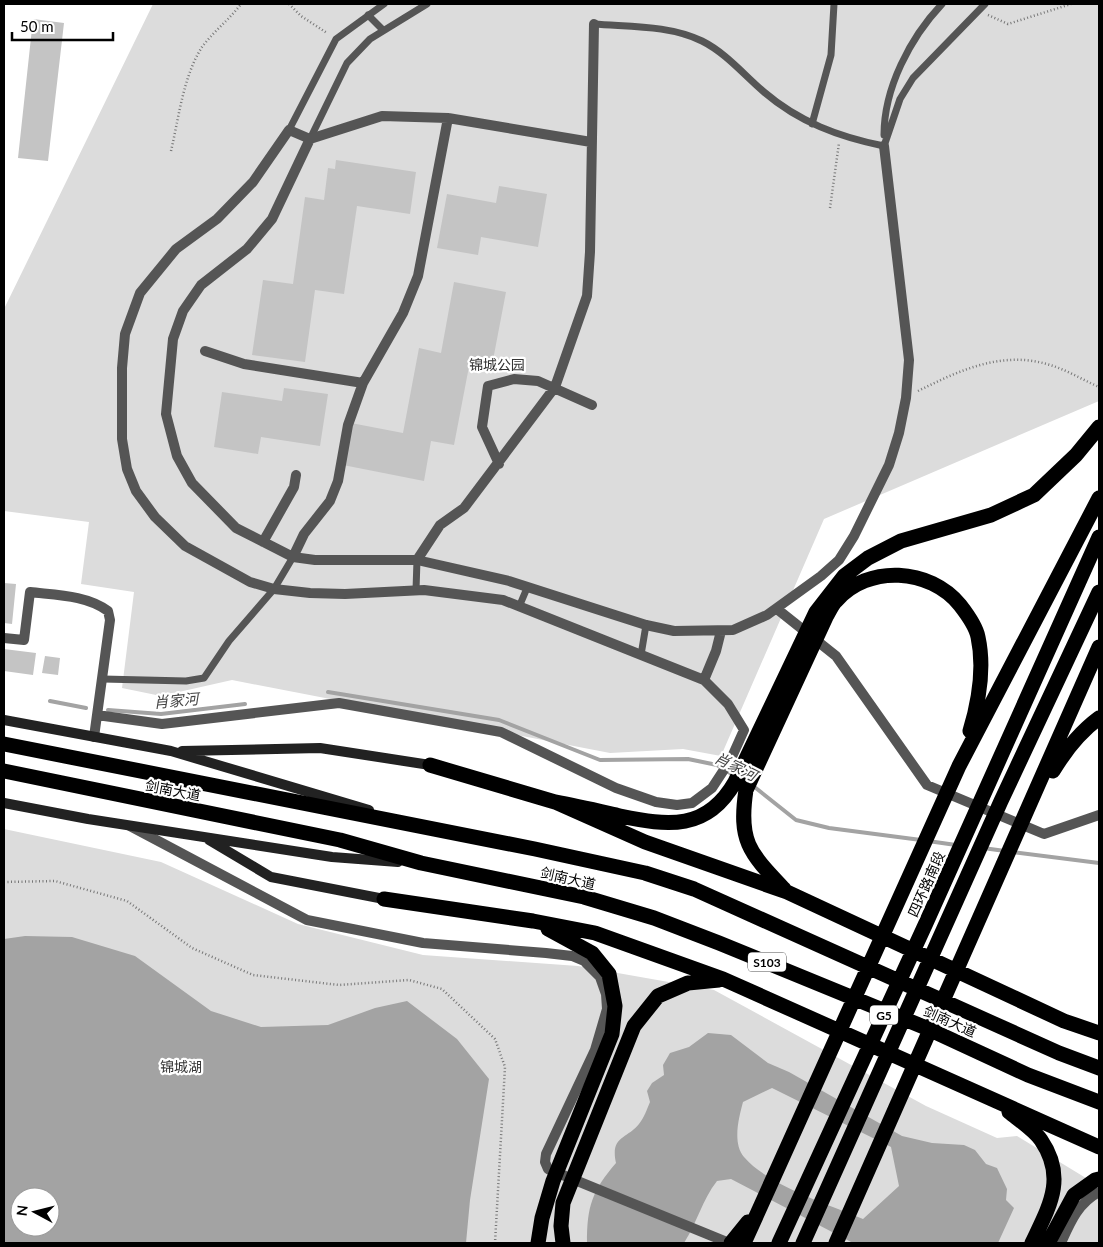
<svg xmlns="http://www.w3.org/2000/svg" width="1103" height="1247" viewBox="0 0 1103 1247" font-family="Lato,'Noto Sans SC',sans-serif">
  <rect width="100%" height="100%" fill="#fff"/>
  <!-- green -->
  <path fill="#dcdcdc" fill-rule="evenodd" d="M 153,4 L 1099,4 L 1099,401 L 824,519 L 721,756 L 683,749 L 610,753 L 232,680 L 161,696 L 122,688 L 134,592 L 81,584 L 89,522 L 4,511 L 4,309 Z
    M 4,829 L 161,862 L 298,924 L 423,955 L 578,966 L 714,990 L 926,1106 L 997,1138 L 1017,1136 L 1099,1186 L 1099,1243 L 4,1243 ZM 20,1197 L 50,1197 L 50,1227 L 20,1227 Z"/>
  <!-- water -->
  <path fill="#a3a3a3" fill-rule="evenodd" d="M 25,936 L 72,937 L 135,956 L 211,1011 L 261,1027 L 328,1025 L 375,1008 L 407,1001 L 457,1039 L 489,1079 L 470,1200 L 466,1243 L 4,1243 L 4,939 ZM 20,1197 L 50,1197 L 50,1227 L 20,1227 Z
    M 708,1033 L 731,1035 L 768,1063 L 789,1072 L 902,1136 L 932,1143 L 964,1145 L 975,1150 L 986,1164 L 997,1168 L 1007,1189 L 1006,1200 L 1014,1208 L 998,1243 L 853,1243 L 731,1179 L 717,1181 C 702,1200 697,1223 684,1243 L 587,1243 C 587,1206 592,1191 616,1163 C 610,1136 627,1139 639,1124 C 644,1118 647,1109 650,1102 L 647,1091 L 652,1083 L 664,1075 L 663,1065 L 670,1053 L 689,1047 ZM 772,1088 L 891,1147 L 899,1186 L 863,1219 C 828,1204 769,1186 744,1157 C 732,1143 739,1117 743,1102 Z"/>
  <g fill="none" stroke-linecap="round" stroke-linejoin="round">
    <!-- stream -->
    <path stroke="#a3a3a3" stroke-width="4" d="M 328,692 L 499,720 L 600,760 L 688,759 L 717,765 L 735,776
      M 50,701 L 86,708
      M 108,710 L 161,714 L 245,704
      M 752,785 L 796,820 L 829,828 L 921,840
      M 928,841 L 956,845
      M 983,848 L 1005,851
      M 1012,852 L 1099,863"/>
  </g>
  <!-- building -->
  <path fill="#c4c4c4" d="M 33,19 L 64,23 L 48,161 L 18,158 Z
    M 336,160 L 416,172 L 410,214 L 357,206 L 344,294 L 315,290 L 305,362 L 252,355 L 263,280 L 293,284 L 305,197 L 324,200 L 328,168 L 335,169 Z
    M 499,186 L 547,194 L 538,247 L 481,237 L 478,255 L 437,248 L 447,194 L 496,203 Z
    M 454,282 L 506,292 L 493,360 L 471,356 L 454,445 L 431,441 L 424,481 L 343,465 L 351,423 L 403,433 L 419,348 L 441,353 Z
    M 284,388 L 328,394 L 320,446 L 261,437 L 258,454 L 214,447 L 222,392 L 282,401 Z
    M 4,583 L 16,584 L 12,624 L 4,623 Z
    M 4,649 L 36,653 L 33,675 L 4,671 Z
    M 45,656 L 60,658 L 58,675 L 42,673 Z"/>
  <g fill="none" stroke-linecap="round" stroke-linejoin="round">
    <!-- path -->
    <path stroke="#777" stroke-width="2.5" stroke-dasharray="1 2.5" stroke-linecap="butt" d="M 289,4 L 301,16 L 327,33
      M 988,15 L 1008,24 L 1071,4
      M 171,151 C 179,117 183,77 202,47 C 213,32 229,20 241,4
      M 830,208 L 839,143
      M 918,391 C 960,370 1003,350 1050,365 C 1067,370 1083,380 1099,387
      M 4,882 L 55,881 L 127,901 L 192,948 L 253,975 L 339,985 L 409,980 L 442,989 L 495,1039 L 505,1067 L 495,1243"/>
    <!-- lane -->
    <path stroke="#555" stroke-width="7" d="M 368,15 L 383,30
      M 594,24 C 630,27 669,25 702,41 C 726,53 744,75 764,92 C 799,122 839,137 884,146
      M 812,124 L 831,55 L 834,4
      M 289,130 L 336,39 L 384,4
      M 884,135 C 884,88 910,38 942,4
      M 310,139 L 347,63 L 370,39 L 427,4
      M 884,146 L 900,99 L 913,78 L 985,4
      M 416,590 L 417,560
      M 519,607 L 527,588
      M 641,655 L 646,625
      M 103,679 L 186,681 L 204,678 L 229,641 L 274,589 L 293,557"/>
    <!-- street -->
    <path stroke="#555" stroke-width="10" d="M 310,139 L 272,219 L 247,249 L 201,285 L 183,311 L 173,339 L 166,414 L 177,456 L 192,483 L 236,528 L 293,557 L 315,560 L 417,560 L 509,581 L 646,625 L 674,631 L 733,630 L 767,615 L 821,576 L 839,560 L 854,536 L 889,465 L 899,433 L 906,398 L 909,360 L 884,146
      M 205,351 L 244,364 L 363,383
      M 499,464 L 482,427 L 488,386 L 514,379 L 538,381 L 592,405
      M 263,542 L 294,487 L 296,475
      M 293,557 L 304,534 L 330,501 L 338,481 L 348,425 L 363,383 L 403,313 L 418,276 L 448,118
      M 417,560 L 440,525 L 464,508 L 555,387 L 587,296 L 590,252 L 594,24
      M 777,609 L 836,656 L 927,785 L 1044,834 L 1099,815
      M 4,638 L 24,640 L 30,592 C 55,595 87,595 108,611 L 110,620 L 94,737
      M 704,680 L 716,651 L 721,631
      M 97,715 L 162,724 L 339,703 L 501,732 L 616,788 L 656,802 L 677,805 L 692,803 L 712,788 L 731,759 L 744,730 L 728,704 L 704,680 L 503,600 L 424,590 L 345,594 L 310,593 L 274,589 L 250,582 L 185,546 L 155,517 L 136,491 L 127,469 L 122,439 L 122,368 L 125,334 L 140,293 L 176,249 L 217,219 L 253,182 L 289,130 L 310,139 L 382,116 L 448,118 L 591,142
      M 130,826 L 307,920 L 423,943 L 546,953 L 572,956 L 584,961 L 600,977 L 606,994 L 607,1009 L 595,1050 L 546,1154 L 545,1162 L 548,1169 L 729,1243
      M 1061,1243 C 1070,1223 1078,1203 1099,1192"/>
    <!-- secondary -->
    <path stroke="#222" stroke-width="10" d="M 4,720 L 171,751 L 369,810
      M 182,751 L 320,748 L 430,765
      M 4,803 L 88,819 L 332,857 L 398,862
      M 209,840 L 271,877 L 384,899"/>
    <!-- highway -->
    <path stroke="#000" stroke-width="15" d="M 4,744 L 535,849 L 645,873 L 694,889 L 1059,1053 L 1099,1068
      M 430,765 L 555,802 L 645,842 L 787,892 L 1064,1021 L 1099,1033
      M 4,771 L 340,840 L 421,863 L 584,897 L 654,918 L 719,943 L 924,1027 L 1028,1075 L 1099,1102
      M 1053,771 C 1065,751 1080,732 1099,718
      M 555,802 C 577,806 598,811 620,816 C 668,826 707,831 735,782 L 816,612 L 844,576 L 868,558 L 901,541 L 991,515 L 1034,495 L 1076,455 L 1099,427
      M 784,889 C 750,853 738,842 746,790 L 826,617 C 829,612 832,605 836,601 C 868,564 930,568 960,605 C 967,614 976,626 978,637 C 985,669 979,701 970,731
      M 384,899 L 533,921 L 595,933 L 723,979 L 1099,1147
      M 1009,1112 C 1019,1120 1034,1130 1041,1140 C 1067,1178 1049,1207 1032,1243
      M 538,1243 L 542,1218 L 553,1181 L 612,1034 L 615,1006 L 609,974 L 592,953 L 548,929
      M 563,1243 L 561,1226 L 563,1203 L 634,1026 L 658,996 L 688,983 L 719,980
      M 731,1243 L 748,1222
      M 744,1243 L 959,766 L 1099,498
      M 779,1243 L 926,923 L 1099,537
      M 803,1243 L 1001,801 L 1099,592
      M 836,1243 L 1099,647
      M 1048,1243 L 1074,1195 L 1095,1180 L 1099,1179"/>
  </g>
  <g text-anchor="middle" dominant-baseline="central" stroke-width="4.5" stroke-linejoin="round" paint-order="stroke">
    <!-- shield labels -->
    <g fill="#fff" stroke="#4c4c4c" stroke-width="1">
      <rect x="748" y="952.5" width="38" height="19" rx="4"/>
      <rect x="870" y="1005.5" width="28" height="19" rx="4"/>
    </g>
    <g font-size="12" font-weight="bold" fill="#000">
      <text x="767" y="962">S103</text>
      <text x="884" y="1015">G5</text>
    </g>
    <!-- park labels -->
    <g font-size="14" fill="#333" stroke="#fff">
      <text x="497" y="364">锦城公园</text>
      <text x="181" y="1066">锦城湖</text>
    </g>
    <!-- street labels -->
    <g font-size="14" fill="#000" stroke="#fff">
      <text transform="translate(173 790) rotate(11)">剑南大道</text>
      <text transform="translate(568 878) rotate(13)">剑南大道</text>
      <text transform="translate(926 884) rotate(-66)">四环路南段</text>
      <text transform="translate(950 1021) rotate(24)">剑南大道</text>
    </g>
    <!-- water labels -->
    <g font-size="15" font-style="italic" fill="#444" stroke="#fff">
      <text transform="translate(176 700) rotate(-5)">肖家河</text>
      <text transform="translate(736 766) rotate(26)">肖家河</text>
    </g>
  </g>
  <!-- border -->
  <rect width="1103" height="1247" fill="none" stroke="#000000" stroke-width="10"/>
  <!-- north arrow -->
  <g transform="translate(35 1212) rotate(277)"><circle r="24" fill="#ffffff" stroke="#999999"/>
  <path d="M0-4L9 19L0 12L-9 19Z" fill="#000000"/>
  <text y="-8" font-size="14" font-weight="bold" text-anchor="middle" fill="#000000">N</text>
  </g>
  <!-- scale -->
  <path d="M12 32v8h101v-8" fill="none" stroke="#000000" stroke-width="2.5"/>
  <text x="20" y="32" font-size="15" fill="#000000" stroke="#ffffff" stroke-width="4" paint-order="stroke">50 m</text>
</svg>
